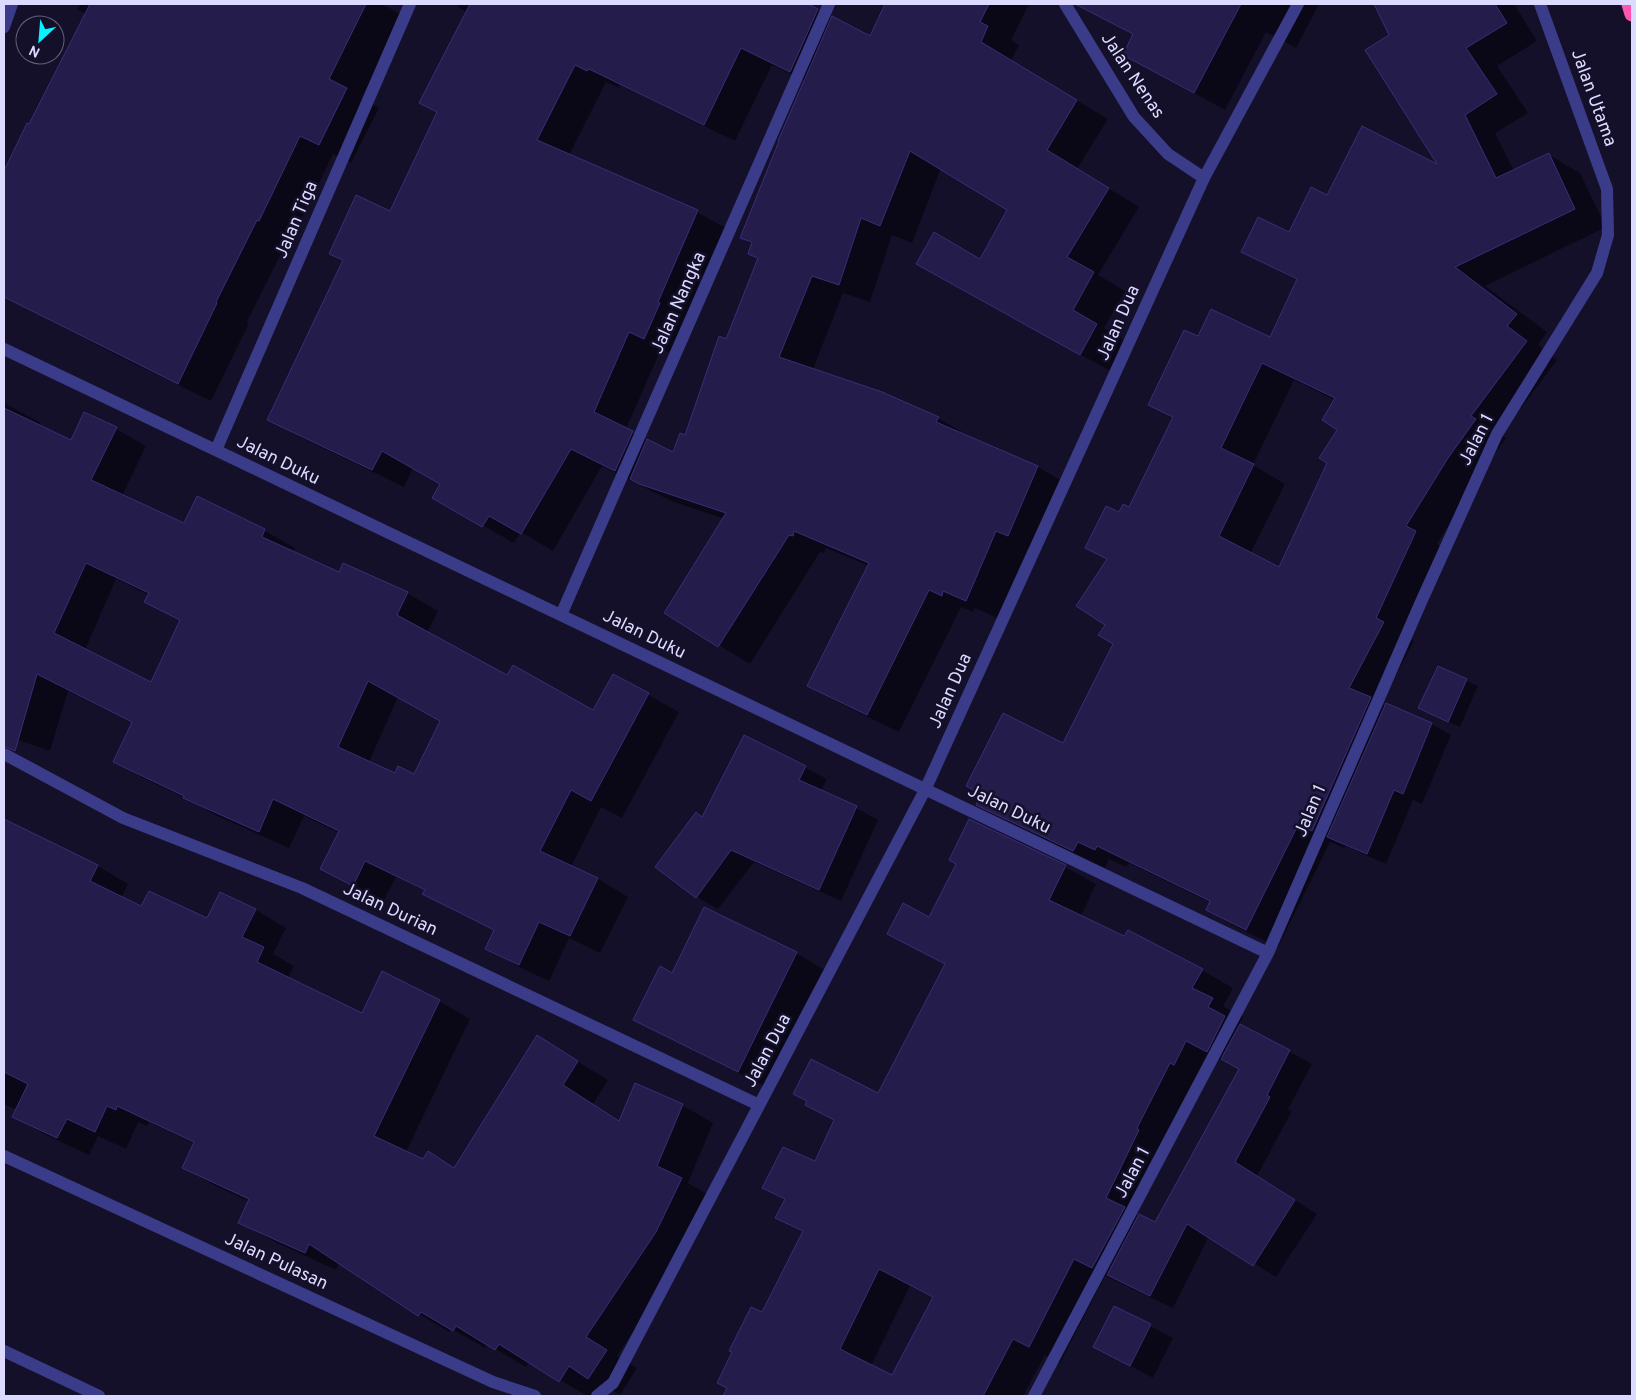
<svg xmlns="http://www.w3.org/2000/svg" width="1636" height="1400" viewBox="0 0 1636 1400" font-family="Overpass,sans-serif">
  <rect width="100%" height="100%" fill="#14102a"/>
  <!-- shadow -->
  <path fill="#0007" fill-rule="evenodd" d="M 80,4 L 382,4 L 402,15 L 362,98 L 379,108 L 351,163 L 333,154 L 292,239 L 289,238 L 247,322 L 249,323 L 211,401 L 118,356 L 4,297 L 4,174 L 28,125 L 30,126 L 86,14 L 77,9 Z
    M 459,4 L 803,4 L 870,37 L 886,4 L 1029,4 L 1011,40 L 1019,45 L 1011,61 L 1108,119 L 1077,169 L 1139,207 L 1098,275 L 1125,291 L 1104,328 L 1128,342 L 1112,372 L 948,282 L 980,260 L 1009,209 L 941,168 L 912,243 L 892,235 L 870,302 L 843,293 L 813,369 L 938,418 L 969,436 L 968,437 L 1038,467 L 1069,485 L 1039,553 L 1028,548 L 997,618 L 975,608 L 973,612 L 961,607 L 899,732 L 839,703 L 808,685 L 869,566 L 826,548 L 824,553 L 820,552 L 750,664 L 666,613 L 724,519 L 671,501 L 602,466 L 553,551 L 521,532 L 514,543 L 434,498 L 442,484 L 413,468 L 404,487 L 300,437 L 269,419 L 344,261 L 331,253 L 391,213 L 438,113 L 420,103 L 467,13 L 458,7 ZM 772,65 L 805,81 L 742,238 L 753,244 L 750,254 L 759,259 L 686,437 L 674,454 L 626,429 L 661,349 L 676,356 L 728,229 L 697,212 L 569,155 L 606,82 L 619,88 L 620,85 L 735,141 Z
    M 1102,4 L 1171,4 L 1177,7 L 1179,4 L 1319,4 L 1296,48 L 1266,32 L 1225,110 L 1124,55 L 1134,35 L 1096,14 Z
    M 1375,4 L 1514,4 L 1537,41 L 1497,66 L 1528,113 L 1495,133 L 1514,171 L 1549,155 L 1580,173 L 1606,227 L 1485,286 L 1547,332 L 1538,345 L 1557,360 L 1501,435 L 1506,438 L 1479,476 L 1437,544 L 1447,550 L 1407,637 L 1414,641 L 1381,704 L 1432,724 L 1451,735 L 1422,804 L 1413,800 L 1386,864 L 1345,846 L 1344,848 L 1330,842 L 1278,947 L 1238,928 L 1207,910 L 1211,903 L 1129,863 L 1126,867 L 1109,859 L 1105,868 L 1009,822 L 978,804 L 1064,744 L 1115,644 L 1106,624 L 1108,559 L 1087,547 L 1119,514 L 1130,508 L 1174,418 L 1150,404 L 1198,338 L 1270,339 L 1298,281 L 1242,251 L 1289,234 L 1328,197 L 1440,167 L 1391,35 ZM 1294,380 L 1335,400 L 1339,429 L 1329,462 L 1279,569 L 1250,554 L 1285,484 L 1253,465 Z
    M 4,403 L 41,423 L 39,426 L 72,441 L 116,429 L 146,446 L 122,496 L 184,525 L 198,497 L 265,531 L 295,548 L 293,553 L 339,574 L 344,564 L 407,593 L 438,611 L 427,633 L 508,677 L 594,712 L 614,676 L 679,712 L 622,818 L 601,807 L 571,867 L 598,879 L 628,897 L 600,953 L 569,938 L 549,981 L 517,966 L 487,948 L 495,931 L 454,911 L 424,894 L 425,891 L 396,877 L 383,902 L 322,868 L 339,833 L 304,816 L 289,848 L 215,815 L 195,803 L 145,779 L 114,762 L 133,723 L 68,691 L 50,751 L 15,739 L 4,733 L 4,660 L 5,656 L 4,655 ZM 116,579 L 149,595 L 146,601 L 181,621 L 151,684 L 85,650 ZM 398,697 L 441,721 L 415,776 L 395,775 L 369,762 Z
    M 1438,667 L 1478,686 L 1460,727 L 1420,708 Z
    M 744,736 L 827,779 L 821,791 L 856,808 L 878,820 L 841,901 L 754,862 L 718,909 L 697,897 L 657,867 L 703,818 Z
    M 4,820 L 98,866 L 128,884 L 121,898 L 142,908 L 207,920 L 220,893 L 256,910 L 286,928 L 273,954 L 294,966 L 288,979 L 362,1015 L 439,1001 L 470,1019 L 406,1152 L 423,1160 L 428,1153 L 455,1168 L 538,1037 L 608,1080 L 593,1104 L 620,1121 L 682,1105 L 713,1123 L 688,1183 L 712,1197 L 687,1250 L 617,1356 L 637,1368 L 620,1395 L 600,1384 L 592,1396 L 587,1396 L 530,1362 L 526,1367 L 487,1344 L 485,1348 L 452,1329 L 449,1332 L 419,1314 L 339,1263 L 336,1270 L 271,1240 L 240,1223 L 250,1202 L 214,1185 L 183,1168 L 195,1144 L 149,1122 L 147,1126 L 138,1122 L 126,1149 L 98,1136 L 89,1155 L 44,1134 L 14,1116 L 17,1110 L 4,1104 Z
    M 970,821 L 1065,867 L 1096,884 L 1081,916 L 1125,938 L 1202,970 L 1233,988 L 1223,1006 L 1243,1017 L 1239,1024 L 1312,1064 L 1288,1109 L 1292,1111 L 1257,1176 L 1317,1214 L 1276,1277 L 1209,1236 L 1173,1308 L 1105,1276 L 1060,1363 L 1045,1355 L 1023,1396 L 724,1396 L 728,1389 L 718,1383 L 763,1314 L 804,1232 L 777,1217 L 785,1200 L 764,1187 L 816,1162 L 834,1121 L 806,1105 L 879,1094 L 945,965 L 889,933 L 930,919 L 958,864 ZM 1218,1058 L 1241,1069 L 1156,1224 L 1139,1217 L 1136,1215 ZM 910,1286 L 934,1298 L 892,1377 L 871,1366 Z
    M 796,953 L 825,970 L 768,1088 L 664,1036 L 635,1019 L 673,974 Z
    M 1114,1307 L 1173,1338 L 1153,1378 L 1095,1347 Z"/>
  <!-- building -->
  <path fill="#241c4b" stroke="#392e78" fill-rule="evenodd" d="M 90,4 L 366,4 L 329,79 L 347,88 L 319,145 L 300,136 L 259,221 L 257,220 L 216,302 L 217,303 L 178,384 L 4,297 L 4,171 L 27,123 L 29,124 Z
    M 470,4 L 808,4 L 818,9 L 790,72 L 741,48 L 704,125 L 589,69 L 587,71 L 575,65 L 537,140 L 698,210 L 658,302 L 660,303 L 644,339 L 629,332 L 594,412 L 633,431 L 615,471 L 571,449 L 521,534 L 489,516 L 482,527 L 432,498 L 440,484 L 382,451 L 372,470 L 267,420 L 343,260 L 329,254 L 356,195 L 390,211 L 437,112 L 419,103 Z
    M 885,4 L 989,4 L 980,22 L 988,26 L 981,42 L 1077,100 L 1047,150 L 1109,188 L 1067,257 L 1094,272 L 1073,310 L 1097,324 L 1080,355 L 916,264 L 934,232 L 980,259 L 1007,210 L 910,151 L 880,226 L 861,218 L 839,285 L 812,276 L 779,357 L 882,392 L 939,417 L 936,422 L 1038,466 L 1008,536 L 996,531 L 966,601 L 943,591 L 942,596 L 929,590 L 867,715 L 807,686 L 869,563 L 794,531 L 793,536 L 789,535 L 718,647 L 664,613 L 726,513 L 639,484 L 630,479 L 647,439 L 673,452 L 680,433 L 685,435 L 719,336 L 726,339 L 758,258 L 748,254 L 752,242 L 740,238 L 779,141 L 778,141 L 832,16 L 870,36 Z
    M 1075,4 L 1241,4 L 1194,93 L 1123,55 L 1133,34 Z
    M 1374,4 L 1495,4 L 1507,23 L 1466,48 L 1497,94 L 1465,115 L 1496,178 L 1549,153 L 1575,209 L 1455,267 L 1517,314 L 1507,326 L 1527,341 L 1471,416 L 1476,419 L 1448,458 L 1406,526 L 1416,531 L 1376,618 L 1384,622 L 1349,688 L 1371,697 L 1312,831 L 1298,825 L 1246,930 L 1206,910 L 1210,901 L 1097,846 L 1095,850 L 1078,842 L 1073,851 L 976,805 L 981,794 L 966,786 L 1003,713 L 1063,743 L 1113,644 L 1098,635 L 1105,625 L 1076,606 L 1107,559 L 1085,548 L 1106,506 L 1119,512 L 1123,504 L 1129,507 L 1173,417 L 1148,405 L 1184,330 L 1198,336 L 1211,309 L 1270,337 L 1297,279 L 1241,252 L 1258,217 L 1289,232 L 1311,187 L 1327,195 L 1362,126 L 1437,164 L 1365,50 L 1389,35 ZM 1262,363 L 1335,398 L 1322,420 L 1337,430 L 1319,458 L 1327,463 L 1279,567 L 1219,536 L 1254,464 L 1221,448 Z
    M 4,408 L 71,440 L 84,412 L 117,427 L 91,480 L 184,523 L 197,496 L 265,529 L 262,537 L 339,572 L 343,563 L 408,592 L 397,615 L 507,675 L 513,665 L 593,710 L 613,674 L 649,693 L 591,801 L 571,790 L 540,851 L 598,878 L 570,936 L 539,922 L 519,965 L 485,949 L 494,930 L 422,894 L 425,890 L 365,861 L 353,886 L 320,869 L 339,831 L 273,799 L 259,832 L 183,798 L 184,796 L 113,762 L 132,722 L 37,674 L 15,751 L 4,746 ZM 86,563 L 149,593 L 144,602 L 180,620 L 151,682 L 54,633 ZM 368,681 L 440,721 L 414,774 L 398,766 L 395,773 L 338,747 Z
    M 1438,666 L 1467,679 L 1448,722 L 1418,708 Z
    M 1386,703 L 1432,723 L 1403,794 L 1394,790 L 1367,854 L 1327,837 Z
    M 744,735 L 806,766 L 799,780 L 857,806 L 819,890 L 731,850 L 696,898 L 655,867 L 696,812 L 702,817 Z
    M 4,819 L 98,865 L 90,881 L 141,906 L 149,891 L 207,918 L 220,892 L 256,909 L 242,937 L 264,947 L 257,962 L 362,1013 L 382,971 L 440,1000 L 374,1136 L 423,1159 L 428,1151 L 454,1168 L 537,1035 L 578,1061 L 563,1085 L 619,1121 L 635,1083 L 683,1104 L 657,1166 L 682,1178 L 656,1232 L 586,1337 L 607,1350 L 588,1379 L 569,1366 L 559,1382 L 499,1344 L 495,1350 L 456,1326 L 453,1331 L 421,1312 L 418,1316 L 309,1244 L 305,1253 L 238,1223 L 249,1199 L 182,1168 L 194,1142 L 117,1106 L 116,1110 L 107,1106 L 95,1132 L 67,1119 L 57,1138 L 12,1117 L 28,1084 L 4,1072 Z
    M 969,819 L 1066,865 L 1049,900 L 1124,936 L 1128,930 L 1203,969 L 1192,988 L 1213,998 L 1208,1007 L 1225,1016 L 1207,1052 L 1186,1041 L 1174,1065 L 1170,1063 L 1137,1128 L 1139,1130 L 1106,1198 L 1125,1207 L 1092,1268 L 1074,1259 L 1029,1347 L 1013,1339 L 983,1396 L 723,1396 L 727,1388 L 717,1383 L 732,1352 L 729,1351 L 751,1307 L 762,1312 L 803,1231 L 775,1218 L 785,1199 L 762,1188 L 783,1147 L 815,1161 L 834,1120 L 805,1105 L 807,1101 L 793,1094 L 811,1059 L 878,1093 L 945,964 L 887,934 L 903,903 L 929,917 L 956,864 L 949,860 ZM 879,1269 L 933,1297 L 892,1375 L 840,1349 Z
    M 704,907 L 797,952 L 738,1072 L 633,1020 L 660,966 L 672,973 Z
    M 1240,1024 L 1290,1050 L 1267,1095 L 1270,1097 L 1235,1162 L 1295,1200 L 1253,1266 L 1187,1224 L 1150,1296 L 1107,1275 L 1139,1214 L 1155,1222 L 1239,1069 L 1221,1059 Z
    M 1114,1306 L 1151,1324 L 1130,1366 L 1093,1347 Z"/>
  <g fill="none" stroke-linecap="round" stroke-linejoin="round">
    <!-- minor -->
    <path stroke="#3b3c89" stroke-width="12" d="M 1065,4 L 1134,117 L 1168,154 L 1204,178
      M 4,27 L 12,4
      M 4,349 L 1268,953
      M 216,450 L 410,4
      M 561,615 L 829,4
      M 4,754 L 123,818 L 302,888 L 759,1105
      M 4,1156 L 493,1382 L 535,1396
      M 4,1351 L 99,1396
      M 597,1396 L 613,1383 L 925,790 L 1204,178 L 1298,4
      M 1034,1396 L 1268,953 L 1421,602 L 1497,434 L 1597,273 L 1608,235 L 1607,189 L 1540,4"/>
    <!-- motorway -->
    <path stroke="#ff55ae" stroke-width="15" d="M 1629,4 L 1632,14"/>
  </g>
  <g text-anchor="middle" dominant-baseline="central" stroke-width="5" stroke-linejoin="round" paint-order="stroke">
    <!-- street labels -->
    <g font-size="18" fill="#dcdaff" stroke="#14102a">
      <text transform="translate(1132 76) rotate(56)">Jalan Nenas</text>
      <text transform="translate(1593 98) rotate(70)">Jalan Utama</text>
      <text transform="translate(297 220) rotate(-67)">Jalan Tiga</text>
      <text transform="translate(679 303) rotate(-66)">Jalan Nangka</text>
      <text transform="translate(1119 323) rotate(-66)">Jalan Dua</text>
      <text transform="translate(1477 440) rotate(-63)">Jalan 1</text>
      <text transform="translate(278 461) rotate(26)">Jalan Duku</text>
      <text transform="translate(644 635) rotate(26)">Jalan Duku</text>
      <text transform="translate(951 691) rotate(-66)">Jalan Dua</text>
      <text transform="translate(1009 810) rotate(26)">Jalan Duku</text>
      <text transform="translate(1311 811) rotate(-67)">Jalan 1</text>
      <text transform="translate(390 910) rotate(25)">Jalan Durian</text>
      <text transform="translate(768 1051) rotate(-62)">Jalan Dua</text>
      <text transform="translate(1133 1173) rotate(-62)">Jalan 1</text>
      <text transform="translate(276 1262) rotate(25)">Jalan Pulasan</text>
    </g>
  </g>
  <!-- border -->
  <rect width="1636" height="1400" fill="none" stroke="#dcdaff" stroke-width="10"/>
  <!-- north arrow -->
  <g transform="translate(40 40) rotate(206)"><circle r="24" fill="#14102a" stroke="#64617f"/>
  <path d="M0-4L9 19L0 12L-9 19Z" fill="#06f2ff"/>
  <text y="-8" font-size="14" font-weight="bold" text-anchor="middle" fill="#dcdaff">N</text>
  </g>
</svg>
